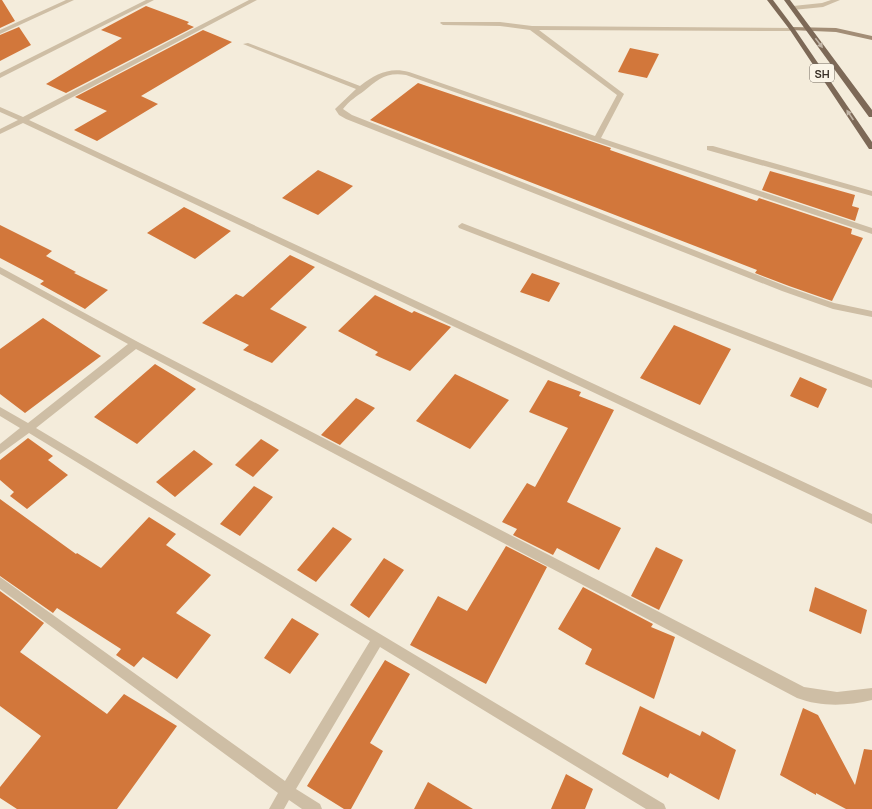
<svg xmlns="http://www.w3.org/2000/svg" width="872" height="809" viewBox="0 0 872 809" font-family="Manrope,sans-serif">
  <rect width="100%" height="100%" fill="#f4ecdb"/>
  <!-- building -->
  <path fill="#d2773b" d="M 0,0 L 2,0 L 15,21 L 0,28 Z
    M 146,6 L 189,22 L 187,24 L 194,27 L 66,93 L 46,84 L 122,38 L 101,30 Z
    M 19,27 L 31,45 L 0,61 L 0,35 Z
    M 203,30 L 232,42 L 141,96 L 158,104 L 97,141 L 74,130 L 107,111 L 75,97 Z
    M 630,48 L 659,54 L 647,78 L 618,72 Z
    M 418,83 L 611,148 L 610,150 L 757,201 L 759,198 L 852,229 L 851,234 L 863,238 L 832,301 L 789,286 L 755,273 L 757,270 L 370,120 Z
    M 318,170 L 353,186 L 318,215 L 282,198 Z
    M 770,171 L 855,195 L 852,206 L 859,208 L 855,221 L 762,190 Z
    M 184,207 L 231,231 L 195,259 L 147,233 Z
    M 0,225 L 52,251 L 46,256 L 76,272 L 74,273 L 108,290 L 85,309 L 40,284 L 44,281 L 0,258 Z
    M 290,255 L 315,267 L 270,309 L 307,327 L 272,363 L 243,350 L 249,345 L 202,323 L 236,294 L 243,297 Z
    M 532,273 L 560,283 L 549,302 L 520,292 Z
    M 375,295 L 412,313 L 414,311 L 451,327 L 410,371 L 375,355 L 378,352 L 338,331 Z
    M 43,318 L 101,356 L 25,413 L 0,394 L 0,349 Z
    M 674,325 L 731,349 L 700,405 L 640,378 Z
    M 155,364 L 196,389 L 137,444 L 94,417 Z
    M 455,374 L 509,400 L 470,449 L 416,421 Z
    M 800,377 L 827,389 L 818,408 L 790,396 Z
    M 548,380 L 581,392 L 579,396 L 614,410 L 567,502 L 621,528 L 599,570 L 557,548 L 553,555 L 513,535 L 517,529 L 502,522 L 527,483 L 535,487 L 568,428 L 529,412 Z
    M 356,398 L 375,408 L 340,445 L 321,435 Z
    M 28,438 L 53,456 L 48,460 L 68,475 L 27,509 L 10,496 L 14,492 L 0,480 L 0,460 Z
    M 261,439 L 279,450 L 253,477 L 235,465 Z
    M 194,450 L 213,464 L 175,497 L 156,482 Z
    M 254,486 L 273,497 L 240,536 L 220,524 Z
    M 0,499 L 76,554 L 77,553 L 101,568 L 149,517 L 176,534 L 166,545 L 211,575 L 176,613 L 211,635 L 177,679 L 143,657 L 134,667 L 116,655 L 121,649 L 57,608 L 53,613 L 0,576 Z
    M 333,527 L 352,539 L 316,582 L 297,570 Z
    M 506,546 L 547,567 L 486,684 L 410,645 L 438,596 L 467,611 Z
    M 656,547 L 683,560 L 659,610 L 631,596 Z
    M 384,558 L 404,570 L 369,618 L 350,605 Z
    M 583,587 L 653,624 L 651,627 L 675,637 L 654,699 L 585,664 L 592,649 L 558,629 Z
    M 815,587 L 867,610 L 861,634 L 809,611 Z
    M 0,591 L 44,623 L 20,652 L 107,714 L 124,694 L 177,726 L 117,809 L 17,809 L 0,798 L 0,787 L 41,736 L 0,706 Z
    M 292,618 L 319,634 L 290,674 L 264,658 Z
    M 385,660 L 410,674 L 370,743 L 383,751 L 351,809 L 344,809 L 307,786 Z
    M 640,706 L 700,736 L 702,731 L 736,750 L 719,800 L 670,773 L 668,778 L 622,754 Z
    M 803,708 L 818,715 L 855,785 L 864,749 L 872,750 L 872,809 L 846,809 L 816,793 L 816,795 L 780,775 Z
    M 566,774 L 593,789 L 585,809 L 551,809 Z
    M 428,782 L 473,809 L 414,809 Z"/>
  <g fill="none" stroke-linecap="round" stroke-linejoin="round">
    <!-- street -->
    <path fill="#cebea5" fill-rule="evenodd" d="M 66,0 L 74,0 L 0,34 L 0,30 Z
      M 146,0 L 154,0 L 0,78 L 0,73 Z
      M 249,0 L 257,0 L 29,120 L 872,514 L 872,524 L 23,123 L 0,134 L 0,129 L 18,120 L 0,112 L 0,107 L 23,117 Z
      M 831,0 L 840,0 L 823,7 L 793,10 L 790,8 L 793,6 L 822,3 Z
      M 441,22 L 500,22 L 532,26 L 794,28 L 795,29 L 792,31 L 539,30 L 624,94 L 601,138 L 872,228 L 872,234 L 594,141 L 406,75 C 385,72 378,80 364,91 C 357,96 349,101 343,109 L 352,115 L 788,287 L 834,303 L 872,311 L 872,317 L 833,309 L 782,291 L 346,119 L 339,115 L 335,109 L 356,89 L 243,44 L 248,43 L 360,86 C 376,74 389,67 409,72 L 595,136 L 617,95 L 530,30 L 500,26 L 443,25 L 440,23 Z
      M 707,146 L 713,146 L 872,191 L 872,196 L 707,150 Z
      M 462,223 L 872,380 L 872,388 L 459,228 L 458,226 Z
      M 0,267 L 138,342 L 804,687 L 837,692 L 872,688 L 872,700 C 847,706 821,707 797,698 L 136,349 L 36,428 L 664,804 L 666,809 L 646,809 L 380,647 L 296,789 L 320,804 L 322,809 L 302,809 L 289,800 L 284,809 L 269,809 L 278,793 L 0,589 L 0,577 L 285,781 L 370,641 L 29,433 L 0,454 L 0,444 L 20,428 L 0,416 L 0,407 L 28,423 L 128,344 L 0,274 Z"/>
    <!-- secondary -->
    <path fill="#a28d76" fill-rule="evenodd" d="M 792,27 L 836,28 L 872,36 L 872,40 L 836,32 L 790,30 L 789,29 Z"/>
    <!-- primary -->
    <path fill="#7d6957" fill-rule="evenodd" d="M 767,0 L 773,0 L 794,28 L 872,142 L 872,149 L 869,149 L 790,30 Z
      M 784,0 L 790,0 L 872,110 L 872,117 L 869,117 Z"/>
  </g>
  <!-- one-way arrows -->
  <defs><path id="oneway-solid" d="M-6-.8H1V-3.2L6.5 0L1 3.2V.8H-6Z"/></defs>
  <g fill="#c2b6a7">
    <use href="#oneway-solid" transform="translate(819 43) rotate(53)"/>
    <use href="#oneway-solid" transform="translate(850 115) rotate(-124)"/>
  </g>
  <g text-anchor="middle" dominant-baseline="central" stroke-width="4" stroke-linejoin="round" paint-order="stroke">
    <!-- shield labels -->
    <rect fill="#fbf5e8" stroke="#736b61" stroke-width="1" x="810" y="64" width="24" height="18" rx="3"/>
    <g font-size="11" font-weight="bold" fill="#393027">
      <text x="822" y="73">SH</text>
    </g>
  </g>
</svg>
